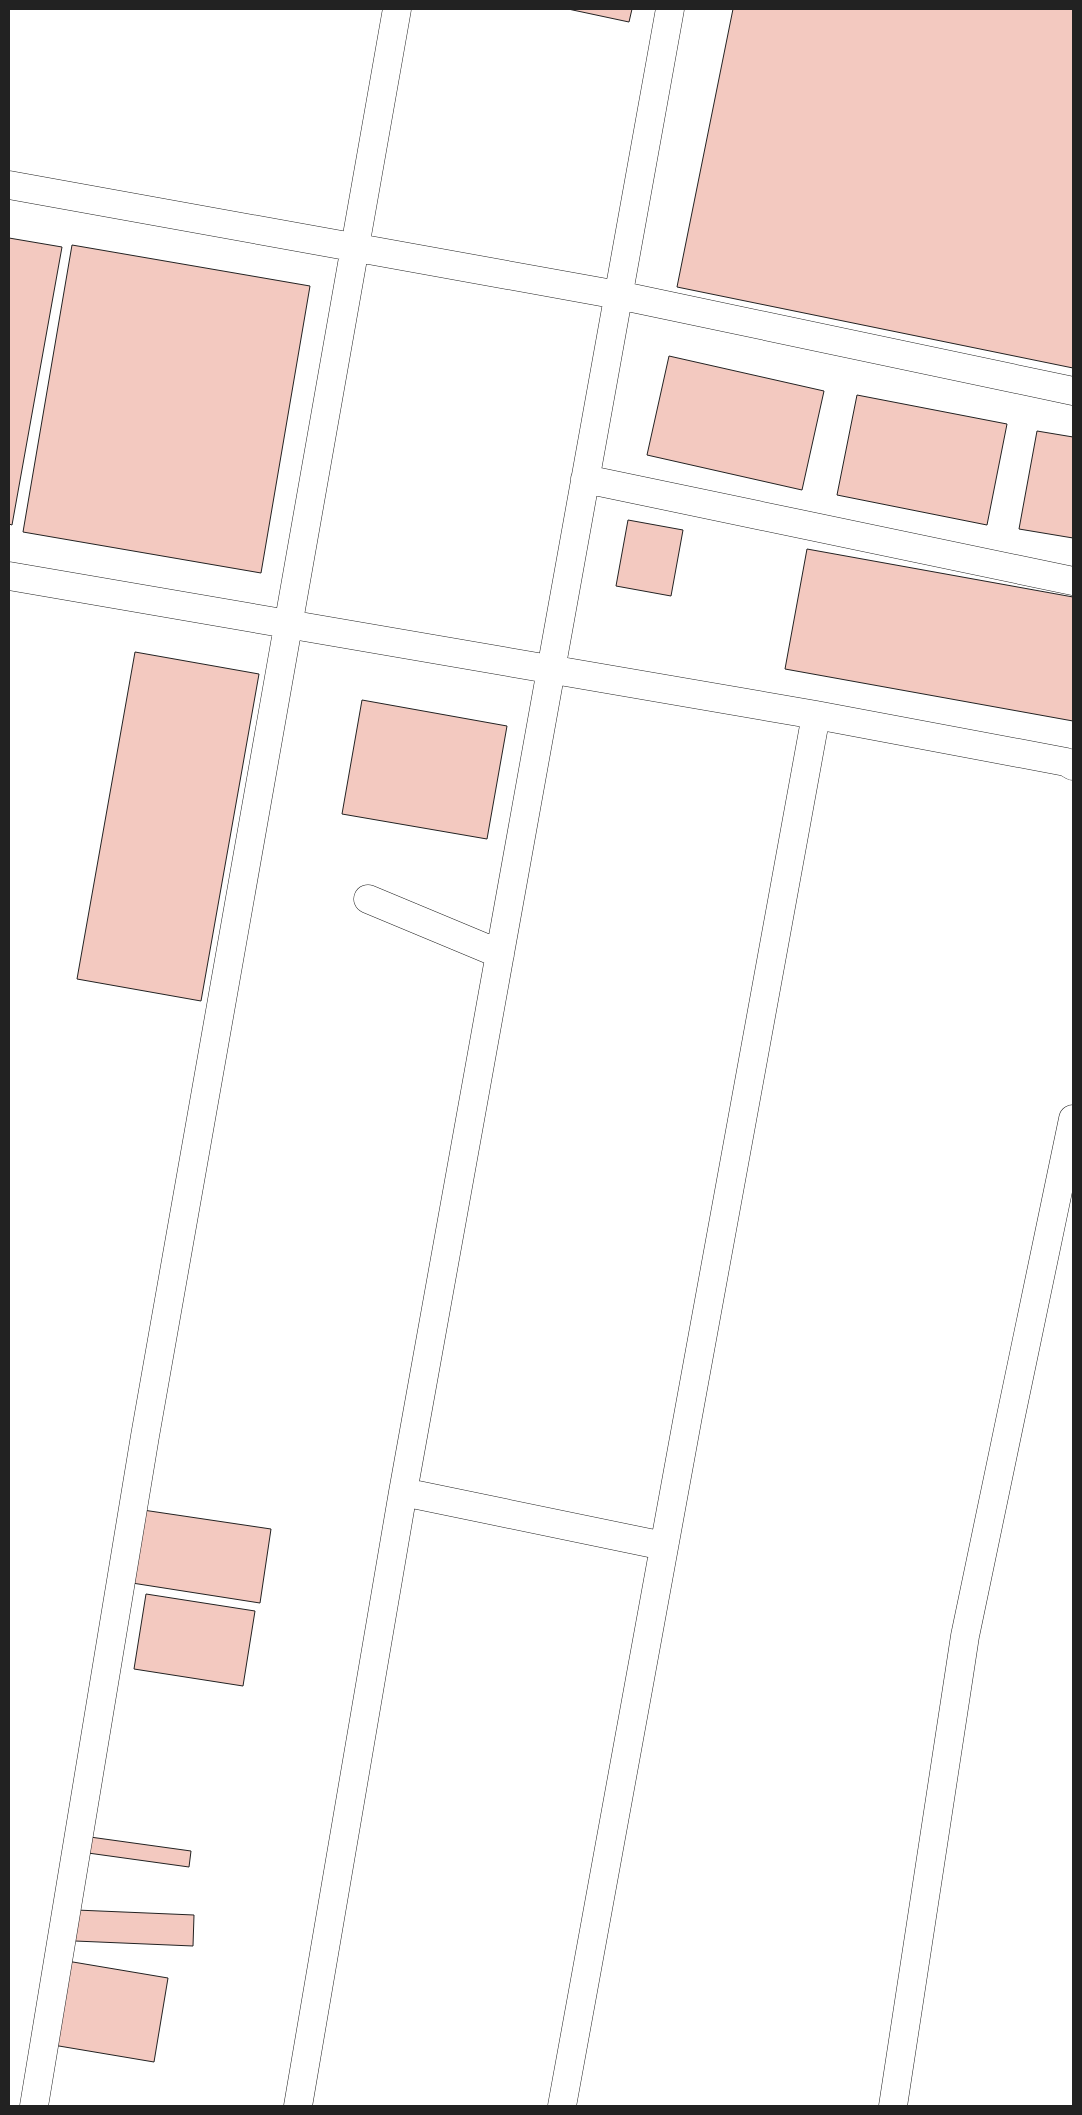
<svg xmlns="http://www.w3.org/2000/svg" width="1082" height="2115" viewBox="0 0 1082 2115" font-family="'DM Sans',sans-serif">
  <rect width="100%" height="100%" fill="#fff"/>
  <!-- building -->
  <path fill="#f3c9c0" stroke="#222" d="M 568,9 L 632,9 L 629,22 Z
    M 733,9 L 1073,9 L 1073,368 L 677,287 Z
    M 9,238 L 62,247 L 12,525 L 9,524 Z
    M 72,245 L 310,286 L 261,573 L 23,532 Z
    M 669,356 L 824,391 L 802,490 L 647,455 Z
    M 857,395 L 1007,424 L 987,525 L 837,495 Z
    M 1037,431 L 1073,437 L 1073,538 L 1019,529 Z
    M 628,520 L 683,530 L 671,596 L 616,586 Z
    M 807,549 L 1073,597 L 1073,721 L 785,669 Z
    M 135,652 L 259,674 L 201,1001 L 77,979 Z
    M 362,700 L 507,726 L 487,839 L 342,814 Z
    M 143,1510 L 271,1529 L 260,1603 L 132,1583 Z
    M 146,1594 L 255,1611 L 243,1686 L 134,1669 Z
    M 90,1837 L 191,1851 L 189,1867 L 88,1853 Z
    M 76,1910 L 194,1915 L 193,1946 L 75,1941 Z
    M 67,1961 L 168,1978 L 154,2062 L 53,2045 Z"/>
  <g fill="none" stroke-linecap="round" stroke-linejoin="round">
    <defs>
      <path id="minor" d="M 9,185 L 618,295 L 1073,391
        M 585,479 L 1073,581
        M 9,576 L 816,715 L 1066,762 L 1073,766
        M 368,899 L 500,954
        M 403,1492 L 664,1546
        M 34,2106 L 145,1436 L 397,9
        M 298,2106 L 403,1492 L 670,9
        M 562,2106 L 816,715
        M 893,2106 L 965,1636 L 1073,1119"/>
    </defs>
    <!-- minor casing -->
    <use href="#minor" stroke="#222" stroke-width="29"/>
    <!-- minor -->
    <use href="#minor" stroke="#fff" stroke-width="28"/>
  </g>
  <!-- border -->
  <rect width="1082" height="2115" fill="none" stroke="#222222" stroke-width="20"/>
</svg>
